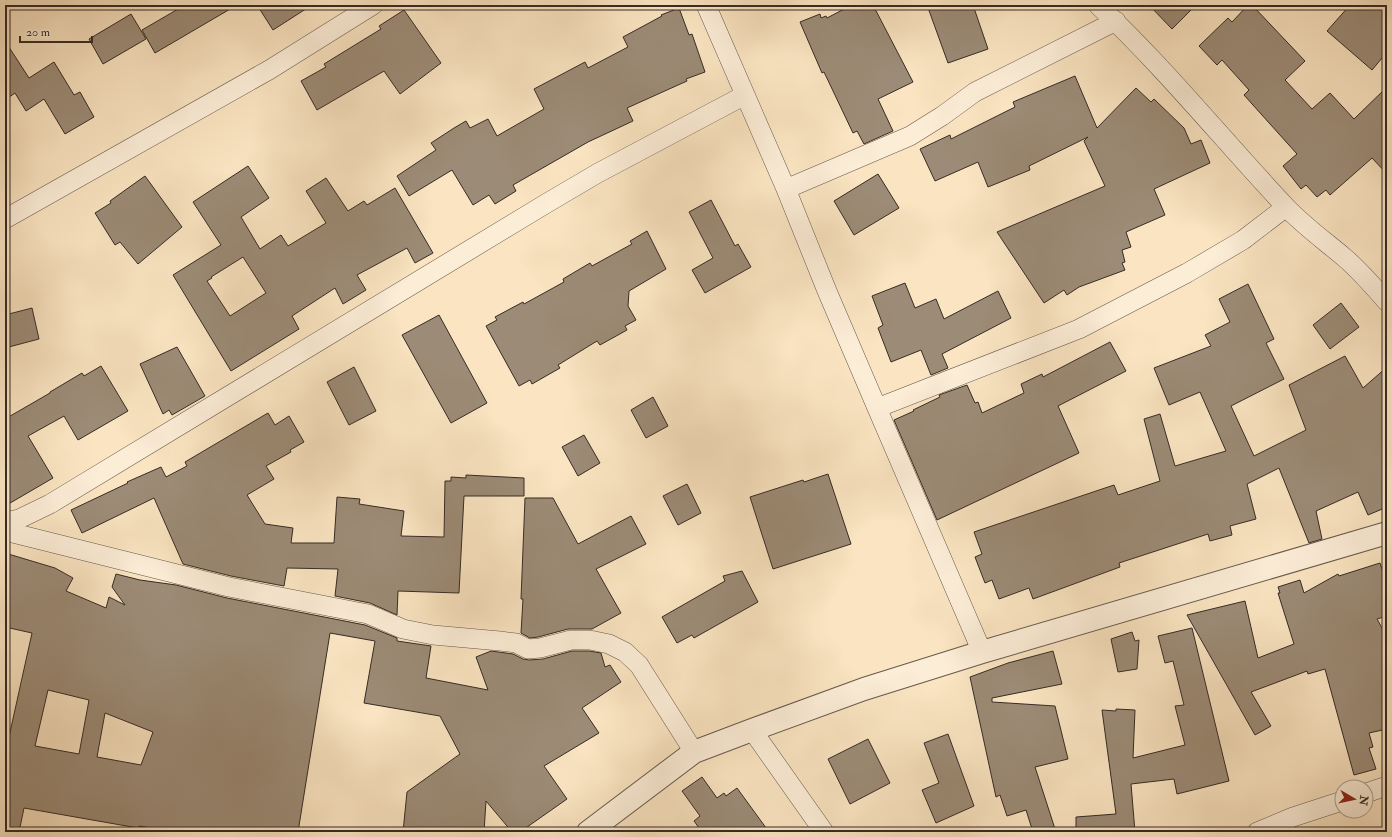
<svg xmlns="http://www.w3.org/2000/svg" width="1392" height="837" viewBox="0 0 1392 837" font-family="'IM FELL Double Pica',serif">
  <rect width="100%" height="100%" fill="#fae4c1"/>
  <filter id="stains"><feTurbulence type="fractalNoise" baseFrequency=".005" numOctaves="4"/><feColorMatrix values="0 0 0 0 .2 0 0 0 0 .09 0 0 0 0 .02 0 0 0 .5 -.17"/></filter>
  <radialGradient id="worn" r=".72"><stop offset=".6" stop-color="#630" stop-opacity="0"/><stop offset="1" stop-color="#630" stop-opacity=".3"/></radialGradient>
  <!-- building -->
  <path fill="#9c8b76" stroke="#362b25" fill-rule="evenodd" d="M 185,5 L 237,5 L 155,53 L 142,30 Z
    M 257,5 L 312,5 L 273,30 Z
    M 852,5 L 873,5 L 913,82 L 878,99 L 893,131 L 864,144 L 857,131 L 853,133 L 824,72 L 822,73 L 800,22 L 820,14 L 821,18 L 826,16 L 827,18 Z
    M 927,5 L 973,5 L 988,49 L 948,63 Z
    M 1149,5 L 1196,5 L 1172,29 Z
    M 1248,5 L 1252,5 L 1305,61 L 1285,80 L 1312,109 L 1330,93 L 1354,119 L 1387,87 L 1387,174 L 1372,158 L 1330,195 L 1326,190 L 1317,197 L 1306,185 L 1301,189 L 1283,166 L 1297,154 L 1244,95 L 1249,90 L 1222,60 L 1217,65 L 1199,46 L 1228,18 L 1232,22 Z
    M 1350,5 L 1387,5 L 1387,52 L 1372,70 L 1327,31 Z
    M 679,8 L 689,35 L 692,34 L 705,72 L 686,79 L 687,81 L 627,108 L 633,121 L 588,142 L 513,185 L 516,191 L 495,204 L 489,195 L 473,205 L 452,170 L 409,196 L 397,176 L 436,150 L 431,143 L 454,128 L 466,121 L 470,128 L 488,119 L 497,136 L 544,109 L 534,89 L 585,62 L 588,68 L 628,47 L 623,37 L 662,16 L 661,15 Z
    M 404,10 L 441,63 L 400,94 L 384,71 L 317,110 L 301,81 L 326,67 L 324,64 L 381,29 L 379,26 Z
    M 131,14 L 146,39 L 103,64 L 89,39 Z
    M 5,41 L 29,78 L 54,62 L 74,95 L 80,92 L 94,117 L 65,134 L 44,99 L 26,111 L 15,93 L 5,100 Z
    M 1075,76 L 1097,128 L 1136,88 L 1151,102 L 1154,99 L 1184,128 L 1191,144 L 1201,140 L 1210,163 L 1154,189 L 1165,215 L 1126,232 L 1131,247 L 1122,250 L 1125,262 L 1122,263 L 1125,270 L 1079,287 L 1067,295 L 1064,290 L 1044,303 L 997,232 L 1105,186 L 1084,141 L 1088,137 L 1029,166 L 1030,170 L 988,187 L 978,162 L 935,181 L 920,149 L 950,135 L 951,139 L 1015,107 L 1013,102 Z
    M 248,166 L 269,198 L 241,217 L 260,249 L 281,235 L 288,246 L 326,223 L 306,191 L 326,178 L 348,211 L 364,201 L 367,205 L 395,188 L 433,253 L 415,263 L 407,248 L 357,275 L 366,290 L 343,304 L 335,288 L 292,316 L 299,329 L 231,371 L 173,275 L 221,245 L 193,202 ZM 243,257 L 266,293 L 230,316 L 207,281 L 212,278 L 211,277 Z
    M 878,174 L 899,208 L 854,235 L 834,201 Z
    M 145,176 L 182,227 L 138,264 L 120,242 L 115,245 L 95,213 L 111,203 L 110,201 Z
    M 711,200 L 735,246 L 738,244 L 751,267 L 705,293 L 692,270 L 713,258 L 689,212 Z
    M 647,231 L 666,269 L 629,291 L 628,306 L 636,320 L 625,326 L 627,330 L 600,345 L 597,341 L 558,365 L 560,368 L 532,384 L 530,380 L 519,386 L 486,326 L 497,320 L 495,317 L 523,302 L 524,304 L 564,282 L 563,279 L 590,263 L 592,266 L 632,244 L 630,241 Z
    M 905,283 L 915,308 L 936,299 L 944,319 L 998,291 L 1011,318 L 942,354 L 948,368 L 931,375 L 921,350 L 891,362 L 878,328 L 883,325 L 872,296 Z
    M 1248,284 L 1274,339 L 1266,343 L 1284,379 L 1231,406 L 1254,456 L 1306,430 L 1289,385 L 1345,356 L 1363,388 L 1387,367 L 1387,507 L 1368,515 L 1358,492 L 1316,511 L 1322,539 L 1309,543 L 1279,468 L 1247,484 L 1256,519 L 1230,526 L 1232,535 L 1210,541 L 1208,534 L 1119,563 L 1120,567 L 1033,599 L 1029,588 L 999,599 L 992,580 L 985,583 L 975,557 L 982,554 L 974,532 L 1114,485 L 1118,495 L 1160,481 L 1144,419 L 1160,414 L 1175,466 L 1226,451 L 1200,392 L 1169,405 L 1154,368 L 1211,346 L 1205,335 L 1230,322 L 1219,299 Z
    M 1341,303 L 1359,327 L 1330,349 L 1313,325 Z
    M 32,308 L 39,339 L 5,348 L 5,315 Z
    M 439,315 L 487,403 L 451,423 L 402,335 Z
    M 1110,342 L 1126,371 L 1058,406 L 1079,453 L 937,520 L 894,420 L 914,411 L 913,410 L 940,397 L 939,395 L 967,385 L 975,403 L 978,402 L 982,413 L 1024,393 L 1021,384 L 1042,374 L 1043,377 Z
    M 177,347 L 205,396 L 172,415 L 169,410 L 163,414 L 140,364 Z
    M 101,366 L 128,411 L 78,440 L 64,416 L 28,436 L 53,478 L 5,506 L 5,419 L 50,393 L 50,392 L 82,373 L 84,376 Z
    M 354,367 L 376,411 L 349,425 L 327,382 Z
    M 653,397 L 668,426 L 646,438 L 631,410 Z
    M 268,413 L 275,425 L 289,416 L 304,442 L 290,450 L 291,452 L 266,466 L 274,479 L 247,495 L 265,524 L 293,528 L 291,543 L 334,543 L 337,497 L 360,499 L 359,504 L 404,511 L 401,536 L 444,537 L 445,481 L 451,481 L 451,477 L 466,478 L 466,475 L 524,478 L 524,496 L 464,496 L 459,593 L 398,591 L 397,615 L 370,603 L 335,596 L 338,569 L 287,568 L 284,586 L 231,576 L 183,564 L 154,498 L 82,533 L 71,510 L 128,483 L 127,482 L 161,467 L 166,477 L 187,466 L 185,462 Z
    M 584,435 L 600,463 L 578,476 L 562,447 Z
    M 828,474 L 851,544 L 773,569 L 750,497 L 803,480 L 804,482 Z
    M 687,484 L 701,513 L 678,525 L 663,496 Z
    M 525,498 L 553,498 L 578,544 L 631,516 L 646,544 L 596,569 L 621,613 L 592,629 L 568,629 L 538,637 L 530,638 L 521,633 L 523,599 L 521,599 Z
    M 5,553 L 55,568 L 73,578 L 66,591 L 106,608 L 109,597 L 125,605 L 112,587 L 116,574 L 140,580 L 176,585 L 227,598 L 365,625 L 397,638 L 397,641 L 431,646 L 426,678 L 488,690 L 476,657 L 491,651 L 513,654 L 523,659 L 529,660 L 543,659 L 572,651 L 589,651 L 601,653 L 605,667 L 610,665 L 621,682 L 582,708 L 599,733 L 544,766 L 567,799 L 520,832 L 512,832 L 486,801 L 484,832 L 403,832 L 407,792 L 460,754 L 440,716 L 364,703 L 375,641 L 330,633 L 298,832 L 175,832 L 139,826 L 138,828 L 24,808 L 19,832 L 5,832 L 5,755 L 32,633 L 5,627 ZM 48,690 L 89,700 L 79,754 L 35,746 ZM 105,713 L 153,732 L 141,765 L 97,757 Z
    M 1380,563 L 1387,585 L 1387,616 L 1377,619 L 1387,637 L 1387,729 L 1369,733 L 1373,747 L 1369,748 L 1376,769 L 1354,775 L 1325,669 L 1308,674 L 1307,671 L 1251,692 L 1271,726 L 1255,735 L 1187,615 L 1245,601 L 1258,658 L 1294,644 L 1278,593 L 1280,593 L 1278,587 L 1300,580 L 1304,593 L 1338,574 L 1339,576 Z
    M 742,571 L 758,602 L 694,638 L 692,635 L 677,643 L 662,617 L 725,581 L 723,576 Z
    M 1192,628 L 1229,781 L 1177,794 L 1174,779 L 1131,784 L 1135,832 L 1076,832 L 1076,817 L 1116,814 L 1102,710 L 1116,711 L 1116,709 L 1135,710 L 1133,758 L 1185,745 L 1175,706 L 1184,705 L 1173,661 L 1165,663 L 1158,636 Z
    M 1132,632 L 1135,641 L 1139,640 L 1137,669 L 1118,672 L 1111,639 Z
    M 1053,651 L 1062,684 L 992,698 L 992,702 L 1055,706 L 1068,759 L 1035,767 L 1056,832 L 1033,832 L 1026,810 L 1007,816 L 1000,795 L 996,797 L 970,677 L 1008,663 Z
    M 948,734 L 974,806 L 936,823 L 922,790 L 939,783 L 924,743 Z
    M 868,739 L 890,783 L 850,804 L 828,759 Z
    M 702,777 L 717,798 L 724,793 L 726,796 L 737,788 L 769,832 L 702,832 L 694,821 L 700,816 L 682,791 Z"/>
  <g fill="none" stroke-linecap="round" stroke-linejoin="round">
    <defs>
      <path id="minor" d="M 706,5 L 786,189 L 827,291 L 877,408 L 982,652
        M 1098,5 C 1165,68 1223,140 1286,207 C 1304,226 1325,241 1345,258 C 1360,271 1374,287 1387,302
        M 786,189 L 910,136 L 942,116 L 975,92 L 1116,21
        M 5,219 L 269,70 L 373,5
        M 877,408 L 1079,329 L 1187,273 L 1243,240 L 1286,207
        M 5,522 L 19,519 L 50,504 L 547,203 L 598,173 L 745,95
        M 5,531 L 229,587 L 368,614 L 403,629 L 433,635 L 500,641 L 516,643 L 528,649 L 540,648 L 571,640 L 590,640 L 609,644 L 625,652 L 639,665 L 694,752
        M 752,730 L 824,832
        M 1366,793 L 1387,786
        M 1257,832 L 1293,817 L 1342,801"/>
      <path id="tertiary" d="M 588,832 L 694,752 L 752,730 L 864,689 L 982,652 L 1387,533"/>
    </defs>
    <!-- minor casing -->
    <use href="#minor" stroke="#67594c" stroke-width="20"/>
    <!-- tertiary casing -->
    <use href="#tertiary" stroke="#67594c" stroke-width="24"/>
    <!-- minor -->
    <use href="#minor" stroke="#fcedd7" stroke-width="19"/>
    <!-- tertiary -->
    <use href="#tertiary" stroke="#fcedd7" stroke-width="22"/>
  </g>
  <!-- margin -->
  <rect width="1392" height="837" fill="none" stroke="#fae4c1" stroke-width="20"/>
  <rect x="6" y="6" width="1380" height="825" fill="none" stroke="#362b25" stroke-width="2"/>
  <rect x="10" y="10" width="1372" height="817" fill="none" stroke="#362b25"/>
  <!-- north arrow -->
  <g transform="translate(1354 799) rotate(99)"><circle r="19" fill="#fcedd7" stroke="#ad9f90"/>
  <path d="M0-3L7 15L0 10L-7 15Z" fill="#8f2418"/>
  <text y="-6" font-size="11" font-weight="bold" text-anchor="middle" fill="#362b25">N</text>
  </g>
  <!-- scale -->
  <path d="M20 36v6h72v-6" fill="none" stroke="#362b25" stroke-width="2"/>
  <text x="26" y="36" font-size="12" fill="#362b25" stroke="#fcedd7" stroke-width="3" paint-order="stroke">20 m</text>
  <rect width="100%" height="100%" filter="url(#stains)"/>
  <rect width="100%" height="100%" fill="url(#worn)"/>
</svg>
